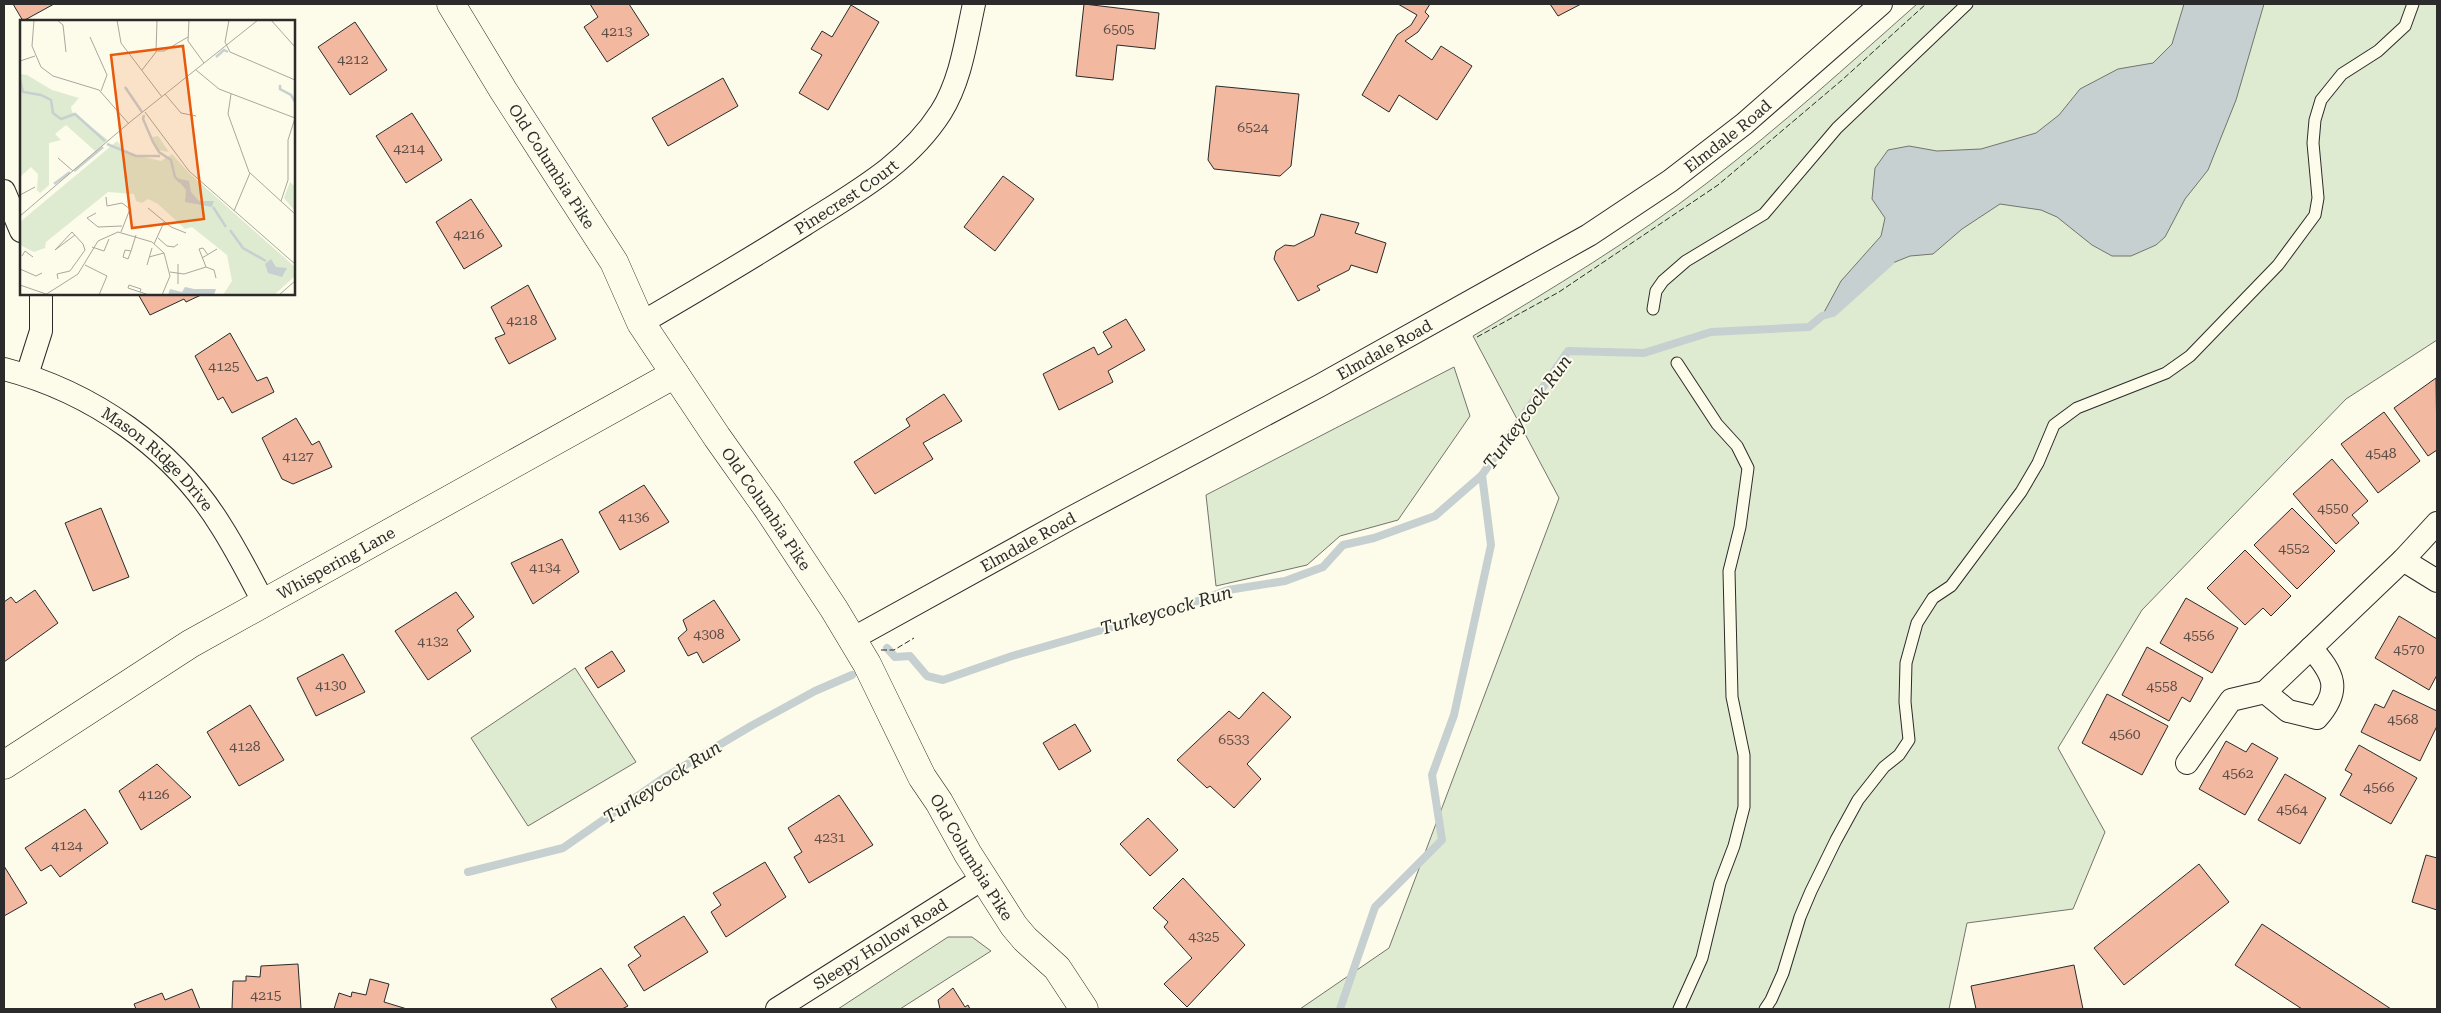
<svg xmlns="http://www.w3.org/2000/svg" width="2441" height="1013" viewBox="0 0 2441 1013" font-family="'Roboto Serif',serif">
  <rect width="100%" height="100%" fill="#fdfbea"/>
  <!-- green -->
  <path fill="#deebd1" stroke="#74746e" d="M 1917,4 L 2437,4 L 2437,340 L 2346,399 L 2142,610 L 2058,748 L 2105,832 L 2073,909 L 1967,923 L 1949,1009 L 1300,1009 L 1389,948 L 1559,498 L 1473,336 C 1553,288 1633,240 1707,183 C 1780,127 1848,65 1917,4 Z
    M 1454,367 L 1470,416 L 1398,520 L 1340,536 L 1307,565 L 1216,586 L 1206,495 Z
    M 575,668 L 636,762 L 528,826 L 471,738 Z
    M 948,937 L 972,937 L 991,951 L 900,1009 L 838,1009 Z"/>
  <!-- water -->
  <path fill="#c7d0d0" stroke="#74746e" d="M 2184,4 L 2264,4 L 2236,100 L 2208,170 L 2185,199 L 2165,237 L 2156,245 L 2131,256 L 2112,256 L 2092,245 L 2057,217 L 2041,210 L 2000,204 L 1962,229 L 1933,254 L 1910,256 L 1885,266 L 1833,313 L 1822,316 L 1841,281 L 1881,236 L 1885,218 L 1872,199 L 1875,168 L 1888,150 L 1909,146 L 1937,151 L 1981,149 L 2036,133 L 2059,115 L 2080,89 L 2118,69 L 2153,63 L 2172,44 Z"/>
  <g fill="none" stroke-linecap="round" stroke-linejoin="round">
    <!-- stream -->
    <path stroke="#c7d0d0" stroke-width="8" d="M 887,648 L 895,657 L 910,656 L 927,676 L 943,680 L 1012,656 L 1178,608 L 1228,590 L 1285,581 L 1323,567 L 1343,545 L 1374,538 L 1435,516 L 1482,475 L 1568,351 L 1644,353 L 1711,332 L 1809,327 L 1822,316 L 1833,313 L 1890,262
      M 468,872 L 563,848 L 662,779 L 751,726 L 815,691 L 852,675
      M 1340,1009 L 1375,907 L 1442,840 L 1432,775 L 1454,715 L 1491,545 L 1482,475"/>
  </g>
  <!-- building -->
  <path fill="#f2b8a0" stroke="#2b2b2b" d="M 13,4 L 54,4 L 23,21 Z
    M 590,4 L 629,4 L 649,35 L 607,62 L 584,27 L 598,17 Z
    M 1084,4 L 1159,13 L 1155,49 L 1117,45 L 1113,80 L 1076,76 Z
    M 1398,4 L 1430,4 L 1425,12 L 1429,16 L 1418,32 L 1405,41 L 1432,60 L 1441,46 L 1472,66 L 1437,120 L 1399,95 L 1389,112 L 1362,95 L 1397,35 L 1411,25 L 1417,15 Z
    M 1550,4 L 1581,4 L 1558,16 Z
    M 851,5 L 879,22 L 828,110 L 799,93 L 822,55 L 811,49 L 822,31 L 832,37 Z
    M 355,22 L 387,70 L 350,95 L 318,47 Z
    M 723,78 L 738,106 L 668,146 L 652,118 Z
    M 1216,86 L 1299,94 L 1291,166 L 1280,176 L 1214,169 L 1208,160 Z
    M 412,113 L 442,160 L 406,183 L 376,136 Z
    M 1003,176 L 1034,199 L 995,251 L 964,227 Z
    M 471,199 L 502,246 L 464,269 L 436,222 Z
    M 1321,214 L 1359,223 L 1355,233 L 1386,243 L 1377,273 L 1351,265 L 1349,270 L 1317,286 L 1320,290 L 1298,301 L 1274,259 L 1276,251 L 1285,245 L 1294,246 L 1314,236 Z
    M 528,285 L 556,339 L 509,364 L 495,338 L 505,334 L 491,307 Z
    M 138,294 L 200,294 L 201,295 L 186,302 L 184,299 L 150,315 Z
    M 1126,319 L 1145,350 L 1108,371 L 1113,382 L 1059,410 L 1043,374 L 1094,347 L 1098,355 L 1112,347 L 1103,332 Z
    M 230,333 L 257,381 L 267,377 L 274,392 L 232,413 L 223,397 L 218,400 L 195,356 Z
    M 2436,378 L 2437,450 L 2428,456 L 2394,408 Z
    M 944,394 L 962,421 L 923,443 L 933,459 L 875,494 L 854,462 L 910,426 L 906,419 Z
    M 2384,412 L 2420,461 L 2378,493 L 2341,444 Z
    M 296,418 L 312,445 L 319,441 L 332,467 L 293,484 L 282,479 L 262,438 Z
    M 2332,459 L 2368,501 L 2352,515 L 2359,523 L 2336,544 L 2293,494 Z
    M 644,485 L 669,522 L 620,550 L 599,512 Z
    M 101,508 L 129,577 L 93,591 L 65,523 Z
    M 2292,508 L 2335,551 L 2297,589 L 2254,545 Z
    M 562,539 L 579,572 L 533,604 L 511,563 Z
    M 2245,550 L 2291,596 L 2271,616 L 2263,608 L 2245,625 L 2207,588 Z
    M 35,590 L 58,623 L 4,662 L 4,602 L 11,597 L 16,603 Z
    M 456,592 L 474,617 L 457,630 L 471,651 L 428,680 L 395,631 Z
    M 2186,598 L 2238,628 L 2212,673 L 2160,643 Z
    M 714,600 L 740,640 L 703,663 L 697,652 L 688,656 L 678,638 L 687,630 L 683,620 Z
    M 2399,616 L 2437,639 L 2437,675 L 2429,690 L 2375,658 Z
    M 2147,647 L 2203,678 L 2190,702 L 2182,697 L 2169,721 L 2122,695 Z
    M 612,651 L 625,671 L 598,688 L 585,668 Z
    M 343,654 L 365,692 L 316,716 L 297,678 Z
    M 2393,690 L 2437,711 L 2437,726 L 2420,761 L 2361,732 L 2375,704 L 2384,708 Z
    M 1263,692 L 1291,717 L 1247,764 L 1261,779 L 1234,808 L 1210,786 L 1207,788 L 1177,760 L 1229,711 L 1239,719 Z
    M 2107,694 L 2168,726 L 2142,775 L 2082,743 Z
    M 250,705 L 284,760 L 239,786 L 207,732 Z
    M 1075,724 L 1091,751 L 1059,770 L 1043,743 Z
    M 2226,741 L 2246,752 L 2252,743 L 2278,758 L 2245,815 L 2199,789 Z
    M 2359,745 L 2417,778 L 2391,824 L 2340,795 L 2352,774 L 2345,770 Z
    M 157,764 L 191,797 L 141,830 L 119,791 Z
    M 2285,774 L 2326,798 L 2300,844 L 2258,820 Z
    M 839,795 L 873,845 L 809,883 L 794,857 L 802,852 L 788,828 Z
    M 85,809 L 108,843 L 60,877 L 51,865 L 41,871 L 25,848 Z
    M 1148,818 L 1178,850 L 1150,876 L 1120,844 Z
    M 2426,855 L 2437,858 L 2437,910 L 2412,902 Z
    M 765,862 L 786,897 L 726,937 L 711,912 L 721,905 L 713,893 Z
    M 2199,864 L 2229,902 L 2124,985 L 2094,948 Z
    M 4,866 L 27,903 L 4,916 Z
    M 1183,878 L 1245,945 L 1187,1007 L 1164,984 L 1192,958 L 1164,927 L 1168,922 L 1153,908 Z
    M 684,916 L 708,952 L 644,991 L 628,965 L 641,956 L 634,947 Z
    M 2262,924 L 2391,1009 L 2302,1009 L 2235,965 Z
    M 298,964 L 301,1009 L 232,1009 L 233,981 L 246,981 L 246,976 L 260,977 L 261,966 Z
    M 2074,965 L 2083,1009 L 1976,1009 L 1971,986 Z
    M 601,968 L 628,1006 L 622,1009 L 557,1009 L 551,999 Z
    M 370,979 L 389,984 L 384,1002 L 407,1009 L 334,1009 L 339,993 L 351,997 L 352,992 L 366,995 Z
    M 953,988 L 965,1007 L 968,1005 L 970,1009 L 940,1009 L 938,1000 Z
    M 192,989 L 200,1009 L 136,1009 L 134,1004 L 162,993 L 165,1000 Z"/>
  <g fill="none" stroke-linecap="round" stroke-linejoin="round">
    <defs>
      <path id="service" d="M 1653,309 L 1656,291 L 1663,281 L 1686,261 L 1764,214 L 1837,128 L 1967,4
        M 1677,363 L 1717,424 L 1737,446 L 1748,468 L 1740,527 L 1729,571 L 1732,697 L 1744,755 L 1744,807 L 1734,846 L 1720,883 L 1702,958 L 1679,1009
        M 1765,1009 L 1771,1000 L 1783,973 L 1800,917 L 1811,891 L 1836,840 L 1858,800 L 1884,767 L 1899,755 L 1909,740 L 1905,702 L 1906,663 L 1917,623 L 1933,598 L 1951,586 L 2021,492 L 2038,463 L 2054,425 L 2077,408 L 2166,373 L 2190,356 L 2278,265 L 2315,215 L 2318,198 L 2313,143 L 2315,120 L 2321,100 L 2342,74 L 2378,51 L 2405,26 L 2413,4"/>
      <g id="minor">
        <path d="M 4,191 L 21,231"/>
        <path id="s1" d="M 641,323 C 696,291 750,259 804,225 C 854,193 908,164 941,112 C 961,80 966,40 974,4"/>
        <path id="s2" d="M 4,369 C 92,392 173,448 221,526 C 237,551 250,577 264,603"/>
        <path d="M 27,375 L 41,331 L 41,294"/>
        <path d="M 2403,560 L 2437,581"/>
        <path id="s3" d="M 852,639 L 1069,519 L 1319,386 L 1589,235 L 1670,181 L 1744,124 L 1881,4"/>
        <path d="M 2265,692 L 2288,711 L 2317,718 C 2342,690 2334,674 2311,648"/>
        <path d="M 2187,763 L 2231,700 L 2265,692 L 2403,560 L 2437,523"/>
        <path id="s4" d="M 777,1009 L 984,878"/>
      </g>
      <g id="tertiary">
        <path id="s5" d="M 451,4 L 503,90 L 614,262 L 641,323 L 717,437 L 768,509 L 834,609 L 867,664 L 922,777 L 939,802 L 968,854 L 1014,926 L 1025,939 L 1057,968 L 1084,1009"/>
        <path id="s6" d="M 4,765 L 190,644 L 675,374"/>
      </g>
    </defs>
    <!-- service casing -->
    <use href="#service" stroke="#2b2b2b" stroke-width="13"/>
    <!-- minor casing -->
    <use href="#minor" stroke="#2b2b2b" stroke-width="24"/>
    <!-- tertiary casing -->
    <use href="#tertiary" stroke="#2b2b2b" stroke-width="29"/>
    <!-- service -->
    <use href="#service" stroke="#fdfbea" stroke-width="11"/>
    <!-- minor -->
    <use href="#minor" stroke="#fdfbea" stroke-width="22"/>
    <!-- tertiary -->
    <use href="#tertiary" stroke="#fdfbea" stroke-width="28"/>
    <!-- fence -->
    <path stroke="#2b2b2b" stroke-width="1" stroke-dasharray="6 2.5" stroke-linecap="butt" d="M 1477,337 L 1559,292 L 1718,185 L 1842,80 L 1926,4
      M 881,650 L 894,650 L 914,638"/>
  </g>
  <g text-anchor="middle" dominant-baseline="central" stroke-width="4" stroke-linejoin="round" paint-order="stroke">
    <!-- number labels -->
    <g font-size="14" fill="#5d4e48">
      <text x="1119" y="29">6505</text>
      <text x="617" y="31">4213</text>
      <text x="353" y="59">4212</text>
      <text x="1253" y="127">6524</text>
      <text x="409" y="148">4214</text>
      <text x="469" y="234">4216</text>
      <text x="522" y="320">4218</text>
      <text x="224" y="366">4125</text>
      <text x="2381" y="453">4548</text>
      <text x="298" y="456">4127</text>
      <text x="2333" y="508">4550</text>
      <text x="634" y="517">4136</text>
      <text x="2294" y="548">4552</text>
      <text x="545" y="567">4134</text>
      <text x="709" y="634">4308</text>
      <text x="2199" y="635">4556</text>
      <text x="433" y="641">4132</text>
      <text x="2409" y="649">4570</text>
      <text x="331" y="685">4130</text>
      <text x="2162" y="686">4558</text>
      <text x="2403" y="719">4568</text>
      <text x="2125" y="734">4560</text>
      <text x="1234" y="739">6533</text>
      <text x="245" y="746">4128</text>
      <text x="2238" y="773">4562</text>
      <text x="2379" y="787">4566</text>
      <text x="154" y="794">4126</text>
      <text x="2292" y="809">4564</text>
      <text x="830" y="837">4231</text>
      <text x="67" y="845">4124</text>
      <text x="1204" y="936">4325</text>
      <text x="266" y="995">4215</text>
    </g>
    <!-- street labels -->
    <g font-size="16" fill="#2b2b2b" stroke="#fdfbea">
      <text stroke="none"><textPath href="#s3" startOffset="1011">Elmdale Road</textPath></text>
      <text stroke="none"><textPath href="#s5" startOffset="191">Old Columbia Pike</textPath></text>
      <text stroke="none"><textPath href="#s1" startOffset="241">Pinecrest Court</textPath></text>
      <text stroke="none"><textPath href="#s3" startOffset="606">Elmdale Road</textPath></text>
      <text stroke="none"><textPath href="#s2" startOffset="181">Mason Ridge Drive</textPath></text>
      <text stroke="none"><textPath href="#s5" startOffset="596">Old Columbia Pike</textPath></text>
      <text stroke="none"><textPath href="#s3" startOffset="201">Elmdale Road</textPath></text>
      <text stroke="none"><textPath href="#s6" startOffset="389">Whispering Lane</textPath></text>
      <text stroke="none"><textPath href="#s5" startOffset="1001">Old Columbia Pike</textPath></text>
      <text stroke="none"><textPath href="#s4" startOffset="122">Sleepy Hollow Road</textPath></text>
    </g>
    <!-- water labels -->
    <g font-size="18" font-style="italic" fill="#2b2b2b" stroke="#fdfbea">
      <text transform="translate(1527 412) rotate(-54)">Turkeycock Run</text>
      <text transform="translate(1166 610) rotate(-16)">Turkeycock Run</text>
      <text transform="translate(662 782) rotate(-33)">Turkeycock Run</text>
    </g>
  </g>
  <!-- overview -->
  <g transform="translate(20 20)">
    <rect width="275" height="275" fill="#fdfbea"/>
    <path d="M 0,54 L 7,55 L 32,70 L 59,78 L 51,87 L 52,92 L 88,120 L 75,131 L 46,105 L 35,114 L 41,120 L 29,123 L 29,165 L 20,173 L 17,170 L 18,154 L 11,147 L 0,157 ZM 138,116 L 149,132 L 138,130 L 132,117 ZM 97,121 L 107,133 L 141,141 L 152,134 L 170,154 L 275,247 L 275,256 L 254,275 L 203,275 L 212,261 L 207,235 L 172,207 L 165,209 L 138,184 L 128,179 L 122,183 L 116,181 L 114,174 L 88,172 L 26,222 L 25,228 L 14,232 L 0,225 L 0,202 ZM 270,162 L 275,167 L 275,191 L 264,178 Z" fill="#deebd1"/>
    <path d="M 156,158 L 169,161 L 171,172 L 179,181 L 194,181 L 192,187 L 165,182 L 166,170 ZM 251,239 L 256,247 L 267,248 L 262,257 L 248,253 L 245,244 ZM 165,267 L 174,269 L 196,269 L 194,275 L 148,275 L 150,269 L 162,272 Z" fill="#c7d0d0"/>
    <path fill="none" stroke="#c7d0d0" stroke-width="2.5" d="M 196,37 L 204,30 L 208,32M 0,60 L 3,72 L 21,75 L 31,80 L 33,93 L 41,99 L 55,94 L 85,121M 260,65 L 260,69 L 271,75 L 275,82M 105,67 L 122,92M 124,95 L 123,99 L 133,122 L 139,132 L 151,140 L 155,157 L 160,162M 87,124 L 116,136 L 140,136M 54,151 L 83,127M 34,164 L 50,152M 193,187 L 206,207M 210,210 L 223,228 L 246,241"/>
    <path fill="none" stroke="#a9a89e" stroke-width="1" d="M 14,0 L 12,26 L 21,47 L 33,56 L 79,70 L 109,104M 37,0 L 43,5 L 46,32M 97,0 L 101,23 L 142,77M 169,0 L 168,21 L 184,43M 209,0 L 205,22 L 210,32 L 275,60M 251,0 L 275,27M 70,17 L 87,55 L 81,71M 136,31 L 144,31 L 168,17M 0,41 L 15,36M 122,50 L 136,32 L 137,0M 176,50 L 199,69 L 275,98M 145,74 L 161,93 L 176,96M 211,74 L 208,94 L 229,152 L 275,194M 125,92 L 169,151 L 275,244M 38,138 L 53,151M 0,175 L 15,167M 86,177 L 87,186 L 102,183 L 110,189 L 101,212M 261,181 L 268,160 L 268,120 L 275,98M 128,188 L 151,207 L 166,213M 214,191 L 230,153M 76,193 L 67,198 L 78,207 L 102,206M 0,196 L 110,102 L 238,0M 138,218 L 147,226 L 154,227 L 158,224M 134,224 L 144,202M 72,227 L 84,231 L 89,219M 111,231 L 105,230 L 103,237 L 108,239 L 111,231 L 116,215M 2,236 L 5,231 L 13,237M 129,237 L 144,233M 182,238 L 197,229M 158,244 L 158,264M 65,245 L 87,256 L 79,275M 127,245 L 132,228M 186,247 L 179,229 L 183,228 L 188,235M 0,249 L 16,256 L 22,253M 150,252 L 164,254 L 186,247 L 194,250 L 196,258M 38,259 L 37,254 L 50,251 L 65,230 L 63,224 L 52,212 L 35,230 L 55,215M 0,265 L 26,274M 120,272 L 121,269 L 109,265 L 108,268 L 129,275M 25,275 L 58,254 L 78,221 L 98,212 L 132,222 L 144,233 L 150,256 L 142,275M 259,275 L 275,261"/>
    <path fill="#e8590c" fill-opacity="0.15" stroke="#e8590c" stroke-width="2.5" d="M 163,26 L 184,199 L 112,208 L 91,35 Z"/>
    <rect width="275" height="275" fill="none" stroke="#2b2b2b" stroke-width="2.5"/>
  </g>
  <!-- border -->
  <rect width="2441" height="1013" fill="none" stroke="#2b2b2b" stroke-width="10"/>
</svg>
